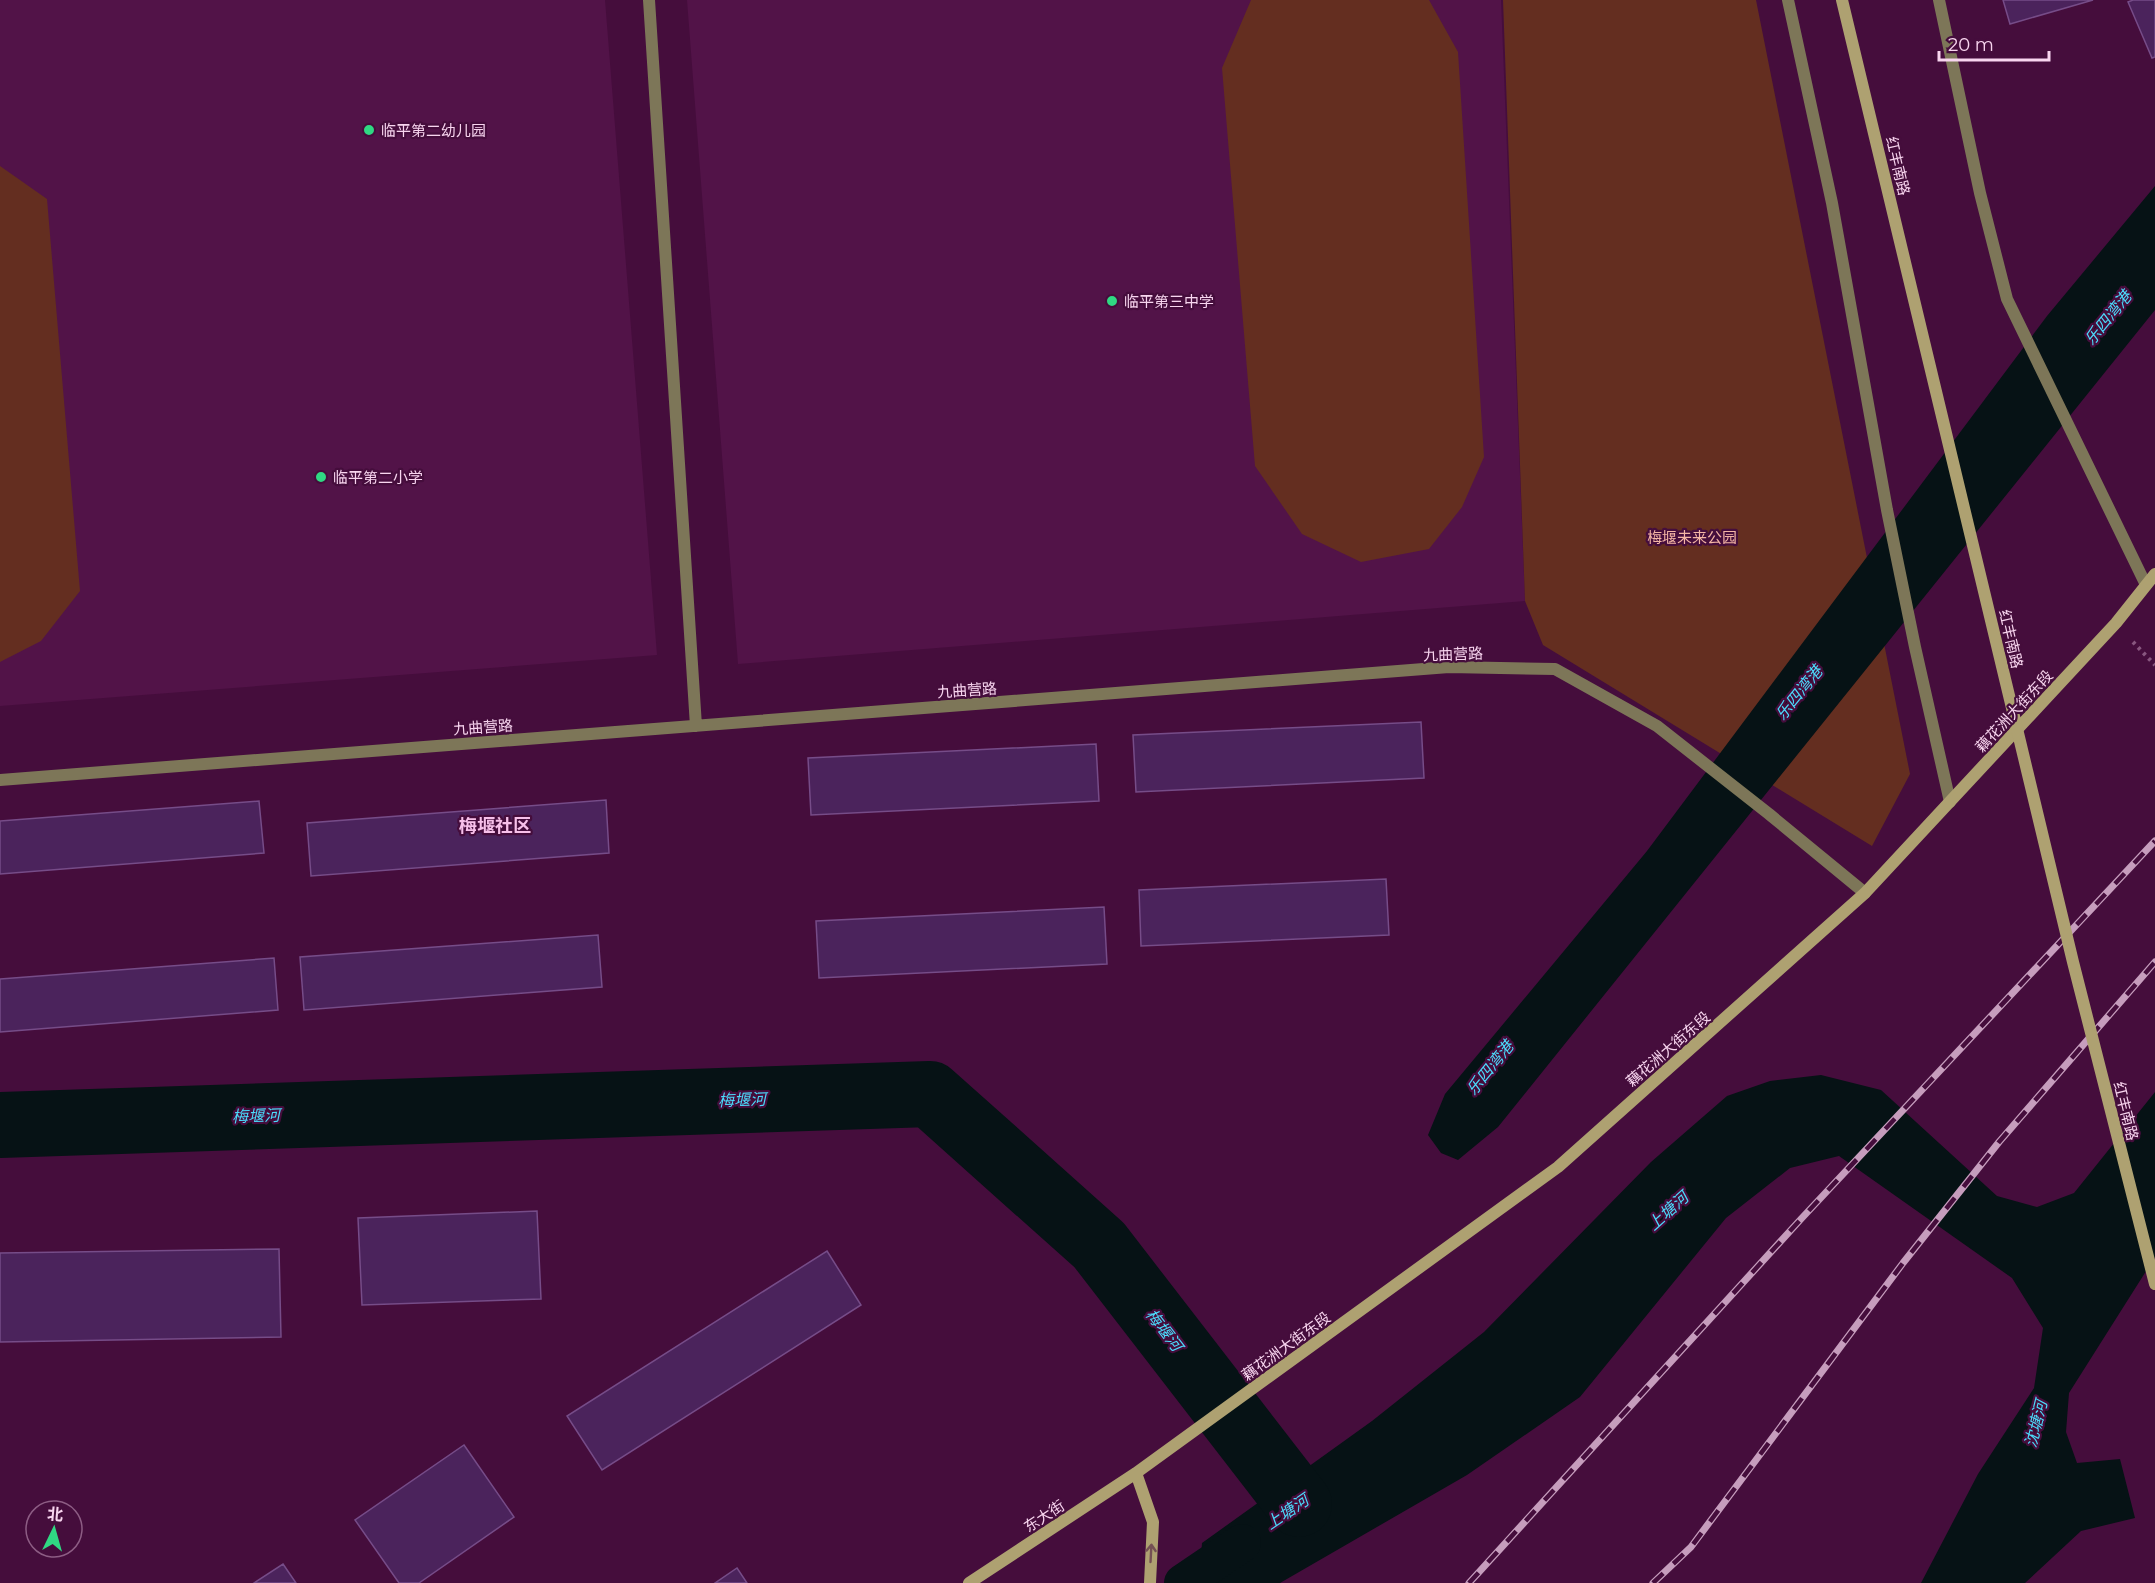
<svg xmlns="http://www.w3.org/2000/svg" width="2155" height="1583" viewBox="0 0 2155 1583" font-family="Montserrat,'Noto Sans SC',sans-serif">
  <rect width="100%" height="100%" fill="#450d3c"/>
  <!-- built -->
  <path fill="#521348" d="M 0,0 L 605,0 L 657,655 L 0,706 Z
    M 687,0 L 1501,0 L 1525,601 L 738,664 Z"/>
  <!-- green -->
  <path fill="#642e20" d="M 1251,0 L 1429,0 L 1458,52 L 1484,457 L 1462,507 L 1429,549 L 1361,562 L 1302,534 L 1255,466 L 1222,68 Z
    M 1503,0 L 1756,0 L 1910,774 L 1872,846 L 1543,645 L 1525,601 Z
    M 0,166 L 47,199 L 80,591 L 41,641 L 0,662 Z"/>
  <!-- water -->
  <path fill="#061215" d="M 2155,186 L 2155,310 L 1498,1127 L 1458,1160 L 1441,1153 L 1428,1135 L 1445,1094 L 1647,851 L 2047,316 Z
    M 1821,1075 L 1881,1090 L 1997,1196 L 2037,1207 L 2074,1193 L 2155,1092 L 2155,1257 L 2069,1393 L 2066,1432 L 2077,1463 L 2120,1459 L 2135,1518 L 2081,1531 L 2025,1583 L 1921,1583 L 1978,1474 L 2034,1388 L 2043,1328 L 2012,1278 L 1839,1156 L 1790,1168 L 1726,1218 L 1580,1397 L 1467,1475 L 1280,1583 L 1199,1583 L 1202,1543 L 1372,1421 L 1484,1332 L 1651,1162 L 1727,1096 L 1770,1081 Z"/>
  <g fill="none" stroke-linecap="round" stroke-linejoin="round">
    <!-- canal -->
    <path stroke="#061215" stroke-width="38" d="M 1183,1583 L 1242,1543"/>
    <!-- river -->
    <path stroke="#061215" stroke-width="66" d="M 0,1125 L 930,1094 L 1099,1245 L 1299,1504"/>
  </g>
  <!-- building -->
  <path fill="#4b235c" stroke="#764c88" stroke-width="1.5" d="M 2003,0 L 2093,0 L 2010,24 Z
    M 2133,0 L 2155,0 L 2155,57 L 2152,58 L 2128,2 Z
    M 1421,722 L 1424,778 L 1136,792 L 1133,735 Z
    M 1096,744 L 1099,801 L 811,815 L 808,758 Z
    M 606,800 L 609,853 L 311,876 L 307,823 Z
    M 259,801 L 264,853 L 0,874 L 0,821 Z
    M 1386,879 L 1389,935 L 1141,946 L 1139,890 Z
    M 1104,907 L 1107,964 L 819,978 L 816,921 Z
    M 598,935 L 602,987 L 304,1010 L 300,957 Z
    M 274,958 L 278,1010 L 0,1032 L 0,979 Z
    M 537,1211 L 541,1299 L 362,1305 L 358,1218 Z
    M 279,1249 L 281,1337 L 0,1342 L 0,1253 Z
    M 827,1251 L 861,1305 L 602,1470 L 567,1416 Z
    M 464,1445 L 514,1517 L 419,1583 L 399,1583 L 355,1520 Z
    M 283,1564 L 296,1583 L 254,1583 Z
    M 737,1568 L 747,1583 L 715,1583 Z"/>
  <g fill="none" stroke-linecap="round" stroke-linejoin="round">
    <!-- path -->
    <path stroke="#88577f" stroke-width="4" stroke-dasharray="3 4.5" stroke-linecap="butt" d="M 2133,642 L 2155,665"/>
    <!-- street -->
    <path stroke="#7d7658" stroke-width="12" d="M 649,0 L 696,726
      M 1788,0 L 1832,203 L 1887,510 L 1915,647 L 1950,802
      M 1939,0 L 1980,193 L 2007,299 L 2146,585
      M 0,780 L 1449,667 L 1555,669 L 1657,726 L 1769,814 L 1865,893"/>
    <!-- secondary -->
    <path stroke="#aea171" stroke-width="12" d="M 1136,1473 L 1153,1522 L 1150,1583
      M 969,1583 L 1136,1473 L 1558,1167 L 1865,893 L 2116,623 L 2155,574"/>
    <defs>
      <path id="rail" d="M 1469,1583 L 1801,1219 L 2155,841
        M 1653,1583 L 1691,1547 L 1903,1263 L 1999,1142 L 2155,962"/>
    </defs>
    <!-- rail casing -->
    <use href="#rail" stroke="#c69dbd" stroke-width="7"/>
    <!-- rail -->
    <use href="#rail" stroke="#450d3c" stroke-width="4.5" stroke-dasharray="14" stroke-linecap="butt"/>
    <!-- secondary-bridge -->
    <path stroke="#aea171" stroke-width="12" d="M 1842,0 L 2073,962 L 2155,1284"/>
  </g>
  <!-- one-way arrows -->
  <defs><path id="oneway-shaft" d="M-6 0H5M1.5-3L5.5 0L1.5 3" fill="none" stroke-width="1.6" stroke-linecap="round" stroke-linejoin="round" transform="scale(1.5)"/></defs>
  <use stroke="#745054" href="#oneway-shaft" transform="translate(1151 1553) rotate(-87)"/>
  <!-- markers -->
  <g fill="#30d883" stroke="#450d3c" stroke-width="2">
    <circle cx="369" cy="130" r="6"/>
    <circle cx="1112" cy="301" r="6"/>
    <circle cx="321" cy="477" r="6"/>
  </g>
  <g text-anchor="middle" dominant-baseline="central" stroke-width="4.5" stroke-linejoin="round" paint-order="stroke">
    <!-- poi labels -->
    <g font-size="15" fill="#f8d5ef" stroke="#450d3c" text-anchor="start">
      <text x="381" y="130">临平第二幼儿园</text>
      <text x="1124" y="301">临平第三中学</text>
      <text x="333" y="477">临平第二小学</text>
    </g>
    <!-- street labels -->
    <g font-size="15" fill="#f8d5ef" stroke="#450d3c">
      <text transform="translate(1898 166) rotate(77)">红丰南路</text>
      <text transform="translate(2011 639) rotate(77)">红丰南路</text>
      <text transform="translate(1453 654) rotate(-2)">九曲营路</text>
      <text transform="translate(967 690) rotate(-4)">九曲营路</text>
      <text transform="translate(2014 711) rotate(-47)">藕花洲大街东段</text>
      <text transform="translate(483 727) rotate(-4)">九曲营路</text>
      <text transform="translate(1668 1049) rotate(-41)">藕花洲大街东段</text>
      <text transform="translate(2126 1111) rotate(76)">红丰南路</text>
      <text transform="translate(1286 1346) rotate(-36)">藕花洲大街东段</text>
      <text transform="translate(1044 1516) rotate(-33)">东大街</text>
    </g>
    <!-- park labels -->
    <g font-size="15" fill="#f4b6a5" stroke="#450d3c">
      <text x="1692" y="537">梅堰未来公园</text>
    </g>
    <!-- water labels -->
    <g font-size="16" font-style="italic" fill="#4bdcfb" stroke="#450d3c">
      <text transform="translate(2108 318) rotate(-51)">乐四湾港</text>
      <text transform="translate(1799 693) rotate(-51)">乐四湾港</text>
      <text transform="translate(1490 1068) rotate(-51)">乐四湾港</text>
      <text transform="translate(742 1100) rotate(-2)">梅堰河</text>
      <text transform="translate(256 1116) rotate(-2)">梅堰河</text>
      <text transform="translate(1668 1211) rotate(-42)">上塘河</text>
      <text transform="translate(1164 1330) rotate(52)">梅堰河</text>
      <text transform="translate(2036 1424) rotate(-76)">沈塘河</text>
      <text transform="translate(1287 1512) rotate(-34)">上塘河</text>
    </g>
    <!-- quarter labels -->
    <g font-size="18" font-weight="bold" fill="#f7c0ea" stroke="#450d3c">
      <text x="495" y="826">梅堰社区</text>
    </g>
  </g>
  <!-- north arrow -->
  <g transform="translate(54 1529) rotate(5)"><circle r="28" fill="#450d3c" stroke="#8d5d84" stroke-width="1.5"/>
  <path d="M0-4.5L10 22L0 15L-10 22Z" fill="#30d883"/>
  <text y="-9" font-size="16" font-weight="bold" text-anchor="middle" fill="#f8d5ef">北</text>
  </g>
  <!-- scale -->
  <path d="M1939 51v9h110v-9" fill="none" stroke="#f8d5ef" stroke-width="3"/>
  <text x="1948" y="51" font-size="18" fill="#f8d5ef" stroke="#450d3c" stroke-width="4.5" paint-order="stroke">20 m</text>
</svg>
